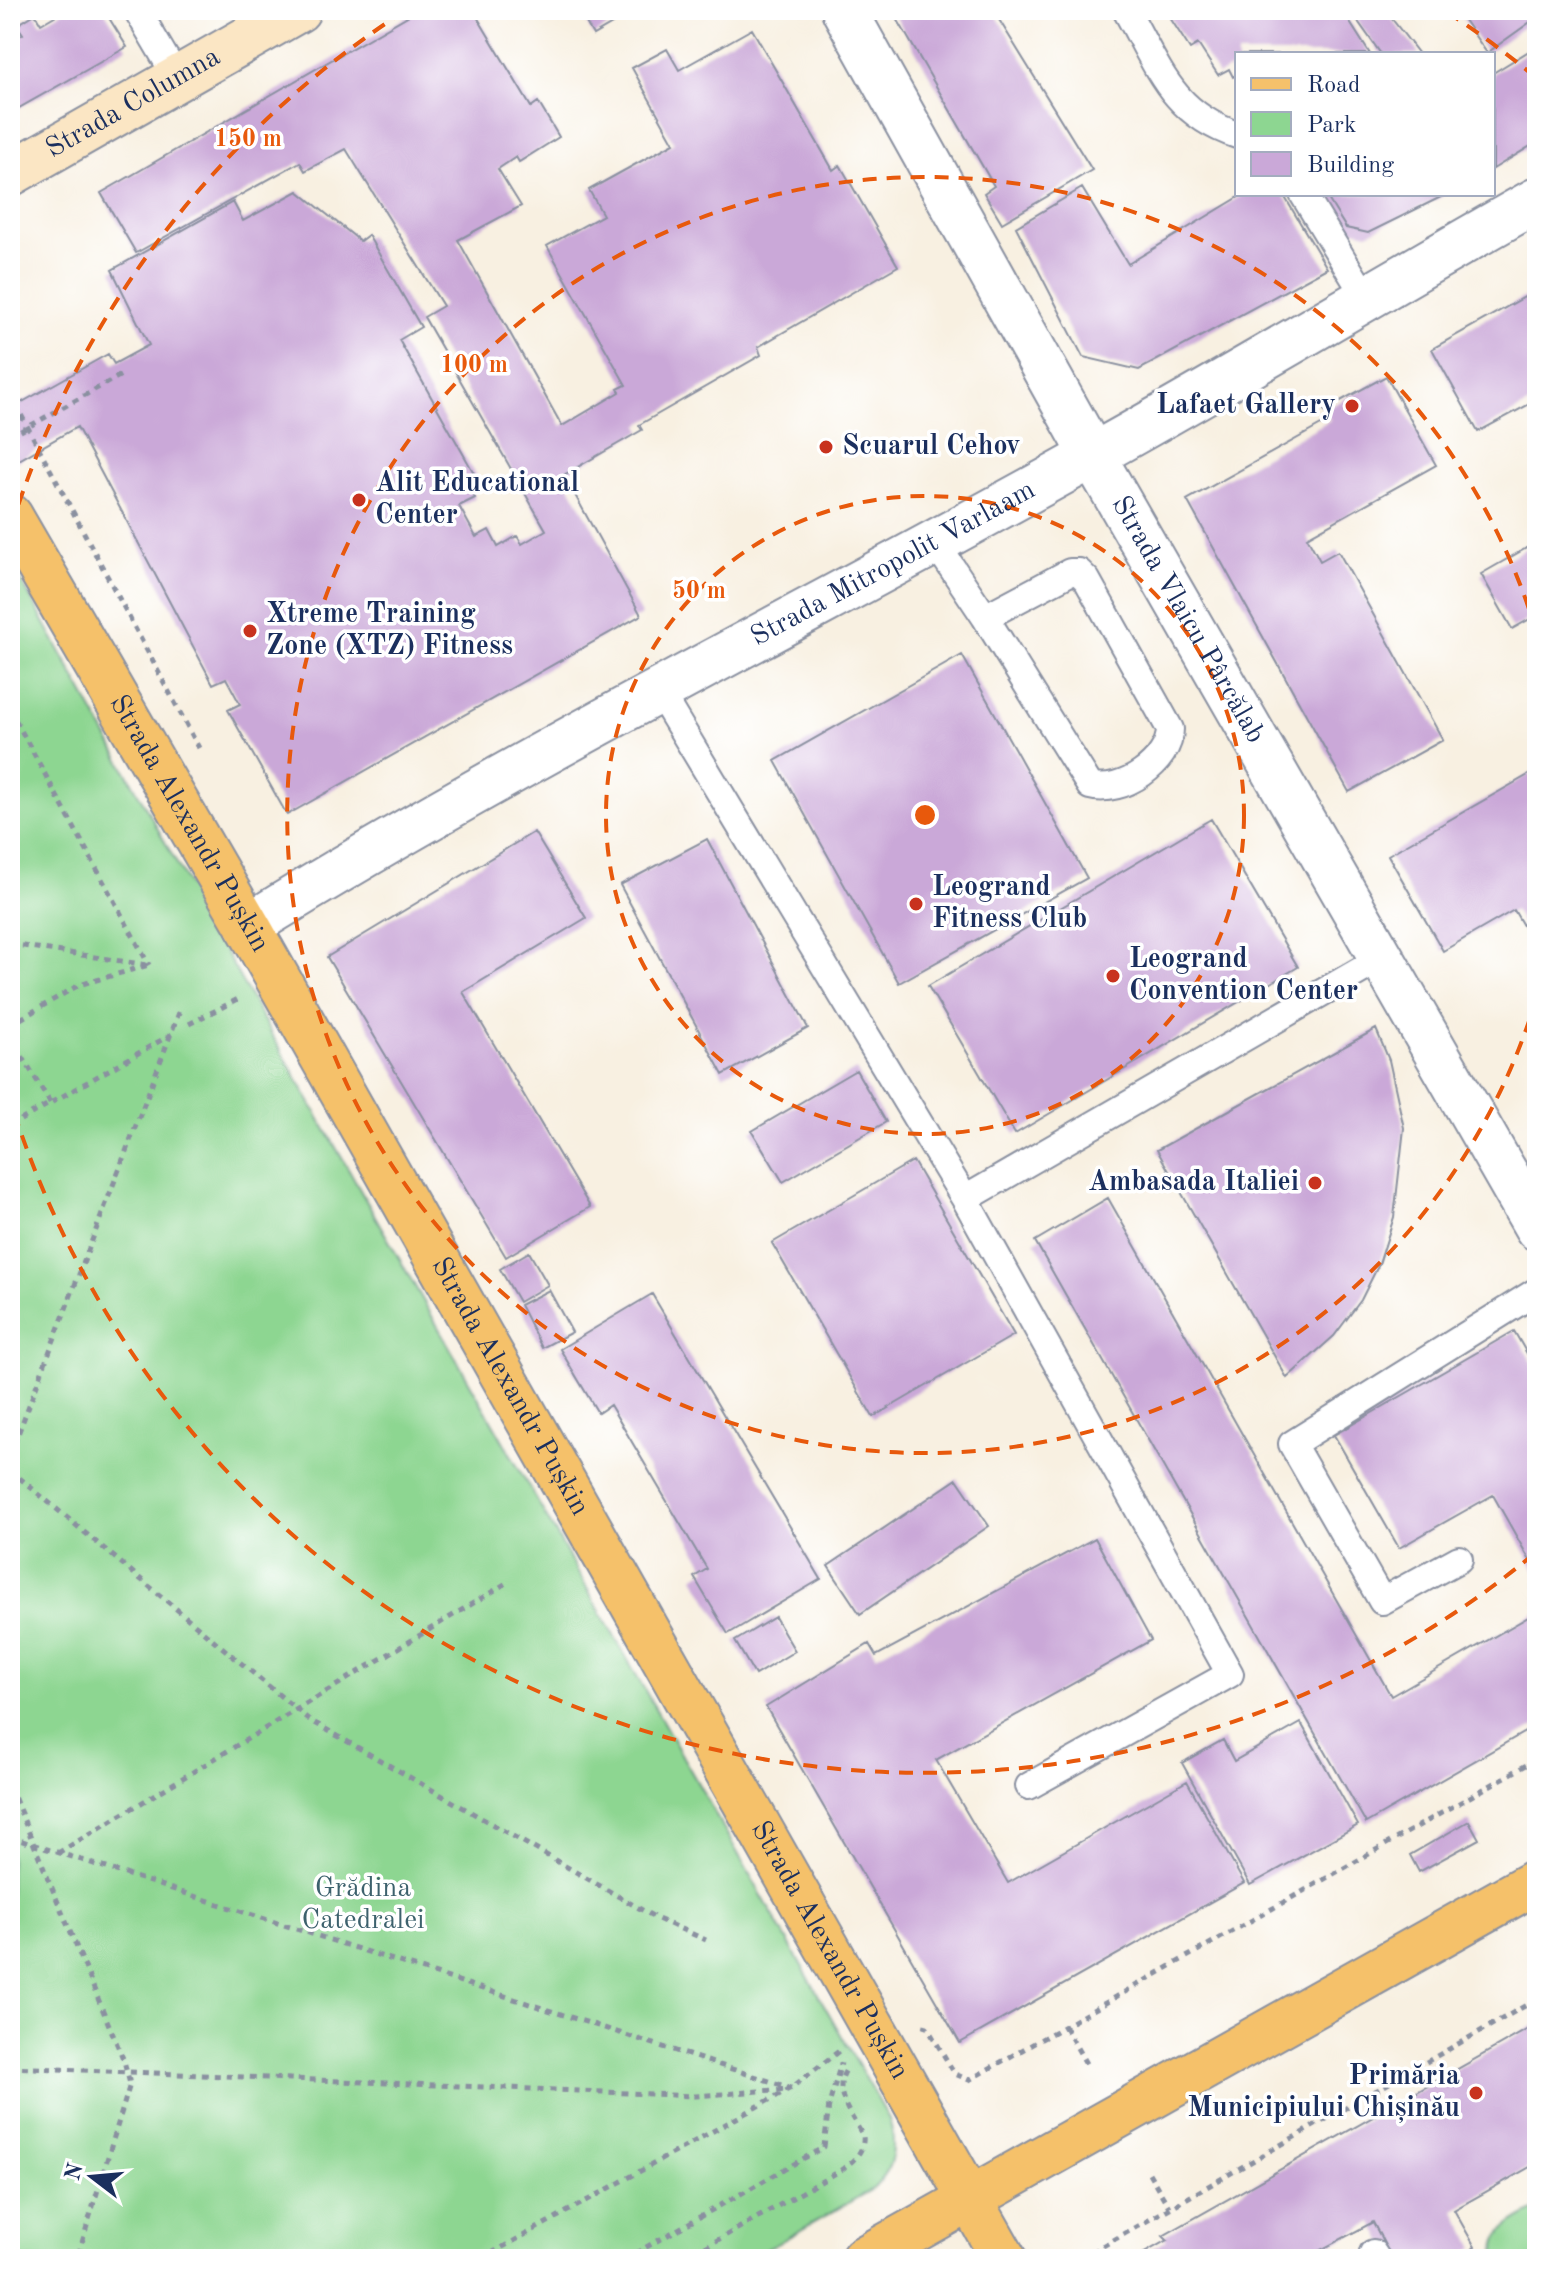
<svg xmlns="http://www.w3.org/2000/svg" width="1547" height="2269" viewBox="0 0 1547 2269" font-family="'Old Standard TT',serif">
  <rect width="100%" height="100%" fill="#fff"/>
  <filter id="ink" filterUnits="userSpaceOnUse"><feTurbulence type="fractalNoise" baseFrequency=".0125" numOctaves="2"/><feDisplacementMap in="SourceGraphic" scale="16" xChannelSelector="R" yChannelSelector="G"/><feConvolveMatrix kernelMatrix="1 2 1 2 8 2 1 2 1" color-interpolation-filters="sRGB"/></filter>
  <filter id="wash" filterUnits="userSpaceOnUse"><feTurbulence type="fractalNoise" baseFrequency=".006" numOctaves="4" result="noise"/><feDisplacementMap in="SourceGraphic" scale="32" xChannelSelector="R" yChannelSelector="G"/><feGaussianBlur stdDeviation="1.8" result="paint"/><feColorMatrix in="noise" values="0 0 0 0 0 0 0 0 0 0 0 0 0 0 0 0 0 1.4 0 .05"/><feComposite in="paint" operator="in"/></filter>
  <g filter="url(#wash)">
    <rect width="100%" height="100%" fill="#f8f0e1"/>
    <!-- green -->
    <path fill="#8dd691" stroke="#548278" stroke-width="2" d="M 10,560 L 248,993 L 889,2119 C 897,2146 894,2168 874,2188 L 750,2259 L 10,2259 Z
      M 1537,2209 L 1537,2259 L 1496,2259 C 1490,2230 1516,2221 1537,2209 Z"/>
    <g id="blocks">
      <!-- building -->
      <path fill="#caa8d8" d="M 65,10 L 104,10 L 127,47 L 10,113 L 10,41 L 23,34 L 17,25 L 35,14 L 41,24 Z
        M 418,10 L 473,10 L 531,107 L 538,102 L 559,137 L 519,162 L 516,157 L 498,169 L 521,206 L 458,240 L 562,426 L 620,392 L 618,389 L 626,385 L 547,246 L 603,215 L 589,190 L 674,143 L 632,68 L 667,49 L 679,70 L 752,29 L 833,170 L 840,165 L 898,266 L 758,347 L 761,355 L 639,425 L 642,430 L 564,475 L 641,615 L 287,815 L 228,710 L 240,704 L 226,678 L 213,684 L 77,427 L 10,465 L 10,409 L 108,354 L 114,364 L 149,345 L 112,270 L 233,202 L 243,221 L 298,191 L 360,241 L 368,235 L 421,327 L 399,340 L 479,482 L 469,486 L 475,498 L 459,506 L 476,537 L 489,530 L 498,547 L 517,536 L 522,544 L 546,530 L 424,317 L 443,306 L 346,149 L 305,171 L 300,162 L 136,253 L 101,193 Z
        M 579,10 L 636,10 L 593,35 Z
        M 892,10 L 993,10 L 1092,170 L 1002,223 L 984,193 L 994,186 Z
        M 1165,10 L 1342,10 L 1370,54 L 1237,54 L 1237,75 L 1233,77 L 1229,69 L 1218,75 L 1198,44 L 1190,49 Z
        M 1350,10 L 1385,10 L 1419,54 L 1381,54 Z
        M 1457,10 L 1526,10 L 1533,20 L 1487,53 Z
        M 1537,46 L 1537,142 L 1493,169 L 1493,73 Z
        M 1082,188 L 1128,264 L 1244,194 L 1283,194 L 1327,268 L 1139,370 L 1083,357 L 1016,227 Z
        M 1325,194 L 1447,194 L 1368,233 L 1346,228 Z
        M 1537,290 L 1537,410 L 1533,402 L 1478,432 L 1432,349 Z
        M 1386,376 L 1436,465 L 1307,537 L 1320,561 L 1338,551 L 1443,740 L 1349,792 L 1187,500 L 1330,420 L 1324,410 Z
        M 1537,542 L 1537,615 L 1512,629 L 1481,574 Z
        M 962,655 L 1087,878 L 899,983 L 775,761 Z
        M 1537,770 L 1537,950 L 1514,910 L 1443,951 L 1388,855 Z
        M 1211,819 L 1298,967 L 1015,1134 L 928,986 Z
        M 534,832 L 586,918 L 463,992 L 590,1207 L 506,1257 L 327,957 Z
        M 707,839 L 808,1028 L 723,1075 L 620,885 Z
        M 1376,1029 L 1389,1060 L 1404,1128 L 1394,1217 L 1379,1264 L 1361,1300 L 1334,1336 L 1287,1378 L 1157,1150 Z
        M 856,1070 L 886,1122 L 783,1182 L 752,1131 Z
        M 913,1161 L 1014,1335 L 873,1417 L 772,1243 Z
        M 1108,1198 L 1391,1696 L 1537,1612 L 1537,1725 L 1366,1823 L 1035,1241 Z
        M 529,1252 L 548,1285 L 519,1302 L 500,1269 Z
        M 549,1290 L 572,1332 L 542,1348 L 520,1305 Z
        M 652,1294 L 821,1579 L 728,1634 L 694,1577 L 707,1569 L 610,1405 L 598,1413 L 560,1349 Z
        M 1514,1331 L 1537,1371 L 1537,1573 L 1493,1495 L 1399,1548 L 1334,1435 Z
        M 957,1479 L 989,1526 L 860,1614 L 828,1566 Z
        M 1095,1538 L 1151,1640 L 936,1760 L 1008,1883 L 1187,1781 L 1244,1883 L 960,2043 L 766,1707 L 869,1644 L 876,1656 Z
        M 775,1617 L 795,1651 L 755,1675 L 735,1641 Z
        M 1301,1723 L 1358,1825 L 1250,1885 L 1182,1763 L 1223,1740 L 1234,1761 Z
        M 1469,1821 L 1479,1839 L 1419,1872 L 1410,1855 Z
        M 1537,2024 L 1537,2163 L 1454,2210 L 1475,2247 L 1462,2256 L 1463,2259 L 1392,2259 L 1373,2222 L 1304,2259 L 1134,2259 L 1167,2240 L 1163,2236 Z"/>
    </g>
  </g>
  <g filter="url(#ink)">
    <use href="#blocks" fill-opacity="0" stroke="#8a90a0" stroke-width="2"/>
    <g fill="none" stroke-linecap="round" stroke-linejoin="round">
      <defs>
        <path id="service" d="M 137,10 L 177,78
          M 1126,10 C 1158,66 1171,113 1237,135
          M 1303,194 L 1365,296
          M 934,541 L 985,617 L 1090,786 C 1122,795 1170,762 1170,729 L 1087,580 L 1079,572 L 1070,572 L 985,617
          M 658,690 L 965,1199 L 1382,958
          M 965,1199 L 1230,1674 L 1029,1786
          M 1459,1559 L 1382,1601 L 1292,1444 L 1537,1291
          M 1373,2253 L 1377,2259"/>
        <g id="minor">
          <path id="s1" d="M 844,10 L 1093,456 L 1537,1228"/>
          <path id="s2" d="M 248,926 C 522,756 811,613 1092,456 C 1242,373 1388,284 1537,200"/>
        </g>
        <g id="secondary">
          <path id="s3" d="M 10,174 L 298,10"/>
        </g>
        <g id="primary">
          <path id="s4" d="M 10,516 L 248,926 L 1004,2259"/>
          <path d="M 863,2259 L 1537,1881"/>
        </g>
      </defs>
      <!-- service casing -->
      <use href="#service" stroke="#8a90a0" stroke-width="30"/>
      <!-- minor casing -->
      <use href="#minor" stroke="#8a90a0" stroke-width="48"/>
      <!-- secondary casing -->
      <use href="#secondary" stroke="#8a90a0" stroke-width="48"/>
      <!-- primary casing -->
      <use href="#primary" stroke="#8a90a0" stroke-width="48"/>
      <!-- path -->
      <path stroke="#8a90a0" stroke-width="5" stroke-dasharray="6 6" stroke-linecap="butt" d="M 10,394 L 199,748
        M 10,710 L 149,965
        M 10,944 L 147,965
        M 189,1024 L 240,998
        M 10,1025 L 79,985 L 149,965
        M 10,1036 L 51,1104
        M 10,1126 L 172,1034
        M 10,1455 L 180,1010
        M 10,1470 L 308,1719 L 658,1919 L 706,1940
        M 10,1787 L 124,2061 L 130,2084 L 77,2259
        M 10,1837 L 791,2088
        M 58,1853 L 505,1584
        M 923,2026 L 927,2027 L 955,2074 L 969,2080 L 1537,1759
        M 1065,2027 L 1088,2067
        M 10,2067 L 696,2096 L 786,2089
        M 1149,2173 L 1169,2207
        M 10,2254 L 64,2259
        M 1082,2258 L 1537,1999
        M 481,2259 L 791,2088 L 839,2051
        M 625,2259 L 824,2147 L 829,2105 L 841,2063
        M 684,2259 L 838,2172 C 851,2163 865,2153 863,2136 C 851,2114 830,2090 848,2067"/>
      <!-- service -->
      <use href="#service" stroke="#fff" stroke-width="26"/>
      <!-- minor -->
      <use href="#minor" stroke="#fff" stroke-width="44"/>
      <!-- secondary -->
      <use href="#secondary" stroke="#fbe6c4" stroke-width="44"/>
      <!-- primary -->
      <use href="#primary" stroke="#f5c16b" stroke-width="44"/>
      <!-- path-bridge -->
      <path stroke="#8a90a0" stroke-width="5" stroke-dasharray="6 6" stroke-linecap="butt" d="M 10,437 L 121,375"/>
    </g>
  </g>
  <!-- distance rings -->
  <g fill="none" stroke="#e8590c" stroke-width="4" stroke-dasharray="14 10">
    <circle cx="925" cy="815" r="319"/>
    <path d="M1537 996A638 638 0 1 1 1537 634"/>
    <path d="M1534 1554A958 958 0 0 1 11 1103M11 527A958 958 0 0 1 403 12M1447 12A958 958 0 0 1 1534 76"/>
  </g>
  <!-- markers -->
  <g fill="#c8321e" stroke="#fff" stroke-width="3">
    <circle cx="1352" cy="406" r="8"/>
    <circle cx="826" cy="447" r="8"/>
    <circle cx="359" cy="500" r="8"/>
    <circle cx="250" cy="631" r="8"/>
    <circle cx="916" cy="904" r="8"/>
    <circle cx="1113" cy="976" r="8"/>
    <circle cx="1315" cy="1183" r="8"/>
    <circle cx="1476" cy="2093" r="8"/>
  </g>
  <g text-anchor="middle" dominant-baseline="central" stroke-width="7" stroke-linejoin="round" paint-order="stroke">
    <!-- street labels -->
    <g font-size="28" fill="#1b2f5e" stroke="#fff">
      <text stroke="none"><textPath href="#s3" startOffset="142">Strada Columna</textPath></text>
      <text stroke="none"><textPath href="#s2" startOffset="740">Strada Mitropolit Varlaam</textPath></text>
      <text stroke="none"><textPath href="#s1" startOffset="700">Strada Vlaicu Pârcălab</textPath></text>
      <text stroke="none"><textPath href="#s4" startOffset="356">Strada Alexandr Pușkin</textPath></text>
      <text stroke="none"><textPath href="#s4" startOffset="1004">Strada Alexandr Pușkin</textPath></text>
      <text stroke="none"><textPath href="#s4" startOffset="1652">Strada Alexandr Pușkin</textPath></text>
    </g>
    <!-- poi labels -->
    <g font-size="28" font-weight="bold" fill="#1b2f5e" stroke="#fff" text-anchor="start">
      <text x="1336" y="406" text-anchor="end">Lafaet Gallery</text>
      <text x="842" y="447">Scuarul Cehov</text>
      <text x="375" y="484">Alit Educational<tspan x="375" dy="32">Center</tspan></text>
      <text x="266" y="615">Xtreme Training<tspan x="266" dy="32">Zone (XTZ) Fitness</tspan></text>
      <text x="932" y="888">Leogrand<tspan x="932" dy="32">Fitness Club</tspan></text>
      <text x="1129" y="960">Leogrand<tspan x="1129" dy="32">Convention Center</tspan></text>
      <text x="1299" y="1183" text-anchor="end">Ambasada Italiei</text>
      <text x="1460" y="2077" text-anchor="end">Primăria<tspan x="1460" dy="32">Municipiului Chișinău</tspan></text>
    </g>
    <!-- park labels -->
    <g font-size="28" fill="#3d616d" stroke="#fff">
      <text x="363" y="1889">Grădina<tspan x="363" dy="32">Catedralei</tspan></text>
    </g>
  </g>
  <circle cx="925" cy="815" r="12" fill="#e8590c" stroke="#fff" stroke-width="4"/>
  <g font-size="24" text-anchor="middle" font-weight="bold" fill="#e8590c" stroke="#fff" stroke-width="7" stroke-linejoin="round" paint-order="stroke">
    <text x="248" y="146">150 m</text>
    <text x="474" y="372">100 m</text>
    <text x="699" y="598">50 m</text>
  </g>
  <!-- margin -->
  <rect width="1547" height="2269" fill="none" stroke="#fff" stroke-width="40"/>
  <!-- legend -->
  <rect x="1235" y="52" width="260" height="144" fill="#ffffff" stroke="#a4acbf" stroke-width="2"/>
  <rect x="1251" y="78" width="40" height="12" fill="#f5c16b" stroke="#a4acbf" stroke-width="2"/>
  <text x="1307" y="92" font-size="24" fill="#1b2f5e">Road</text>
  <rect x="1251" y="112" width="40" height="24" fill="#8dd691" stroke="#a4acbf" stroke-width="2"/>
  <text x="1307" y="132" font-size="24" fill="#1b2f5e">Park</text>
  <rect x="1251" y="152" width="40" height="24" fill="#caa8d8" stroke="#a4acbf" stroke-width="2"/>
  <text x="1307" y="172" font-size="24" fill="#1b2f5e">Building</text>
  <!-- north arrow -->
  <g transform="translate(92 2177) rotate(286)" stroke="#ffffff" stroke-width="6" paint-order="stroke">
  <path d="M0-6L14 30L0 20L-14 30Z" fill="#1b2f5e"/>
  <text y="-12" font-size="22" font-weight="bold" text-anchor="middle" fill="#1b2f5e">N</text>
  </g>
</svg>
